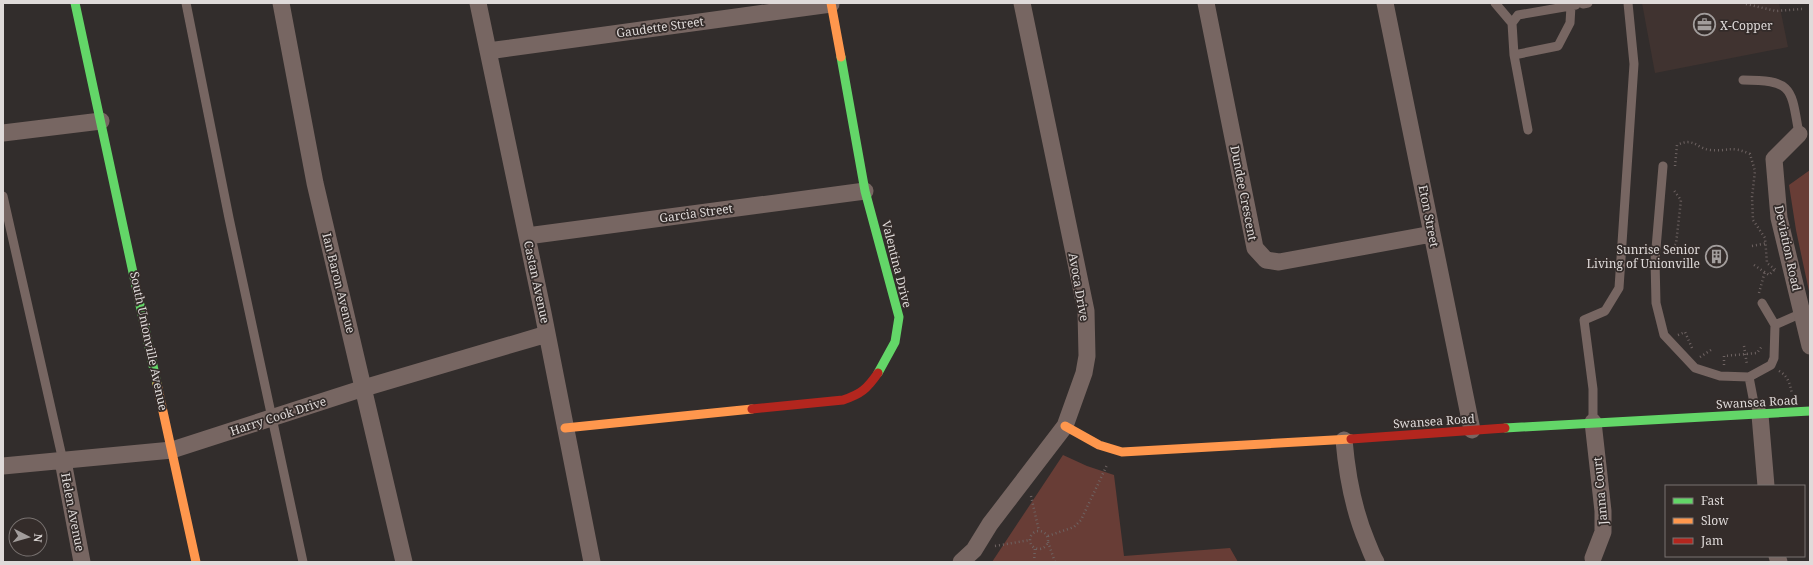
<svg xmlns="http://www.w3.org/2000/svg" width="1813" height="565" viewBox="0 0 1813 565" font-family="'Noto Serif',serif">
  <rect width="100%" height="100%" fill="#322d2c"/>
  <!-- built -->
  <path fill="#403330" d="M 1642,3 L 1779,3 L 1788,47 L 1655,73 Z"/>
  <!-- green -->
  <path fill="#683d36" d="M 1810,170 L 1810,296 L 1796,230 L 1789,185 Z
    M 1063,455 L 1087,466 L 1114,475 L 1124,556 L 1230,548 L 1238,562 L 992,562 Z"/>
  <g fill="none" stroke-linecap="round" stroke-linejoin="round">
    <!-- path -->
    <path stroke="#6e6362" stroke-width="2.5" stroke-dasharray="1 3" stroke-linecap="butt" d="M 1746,4 L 1776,11 L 1802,9
      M 1675,166 L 1677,145 C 1694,137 1696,148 1710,150 C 1728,152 1731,145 1750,154 L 1755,171 L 1752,197 L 1753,220 L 1765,238 L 1767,263 L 1777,271
      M 1752,246 L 1767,243
      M 1667,254 L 1676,244 L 1681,200 L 1673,189
      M 1754,265 L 1769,275 L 1774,270
      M 1759,293 L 1765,271
      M 1678,335 L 1685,332 L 1692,348
      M 1744,346 L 1747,365
      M 1700,357 L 1711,350
      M 1724,365 L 1724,356 L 1757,353 L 1762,346
      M 1779,371 C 1788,376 1790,384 1792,394
      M 1031,496 L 1039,531
      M1030 540a9 9 0 1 1 18 0a9 9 0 1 1-18 0Z
      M 1048,536 L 1074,527 L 1081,520 L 1107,465
      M 1048,542 L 1055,562
      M 995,546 L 1030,540
      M 1034,562 L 1035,547"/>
    <!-- lane -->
    <path stroke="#776662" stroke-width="9" d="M 186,3 L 229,218 L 303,562
      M 1495,3 L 1512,23
      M 1583,4 L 1588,3
      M 1571,6 L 1570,23 L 1558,46 L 1514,55 L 1512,23 L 1518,15 L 1576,5
      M 1514,55 L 1528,130
      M 1743,80 C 1794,80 1791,89 1799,134
      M 1663,166 L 1655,260 L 1656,303 L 1664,335 L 1695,368 L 1720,376 L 1749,377 L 1771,365 L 1774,358 L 1775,325 L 1762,303
      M 3,196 L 63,461
      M 1775,325 L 1802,313
      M 1749,377 L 1754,403 L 1760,415
      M 1593,422 L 1593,389 L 1584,320 L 1605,311 L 1619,288 L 1634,64 L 1628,3"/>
    <!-- street -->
    <path stroke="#776662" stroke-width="17" d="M 281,3 L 315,183 L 404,562
      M 478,3 L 543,313 L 592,562
      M 1206,3 L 1255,248 L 1266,260 L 1279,262 L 1432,234
      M 1385,3 L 1472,430
      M 488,51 L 831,4
      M 3,133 L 101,121
      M 1799,134 L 1774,159 L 1779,218 L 1810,346
      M 527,236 L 865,191
      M 1760,415 L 1766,486
      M 1344,440 C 1347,475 1353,509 1367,542 C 1370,549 1372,556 1376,562
      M 63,461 L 82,562
      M 3,466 L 172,450 L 364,388 L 547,334
      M 1777,556 L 1779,562
      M 1593,558 L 1603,532 L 1603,511 L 1593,422
      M 961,562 L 974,550 L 990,524 L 1065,426 L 1084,373 L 1087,356 L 1086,311 L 1022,3"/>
    <!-- fast -->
    <path stroke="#63d668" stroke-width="9" d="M 75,3 L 157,384
      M 841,57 L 865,191 L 899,317 L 895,342 L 878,373
      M 1505,428 L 1810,411"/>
    <!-- slow -->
    <path stroke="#ff974d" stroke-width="9" d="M 831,3 L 841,57
      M 157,384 L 196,562
      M 1065,426 L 1099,445 L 1122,452 L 1351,439
      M 565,428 L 752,409"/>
    <!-- jam -->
    <path stroke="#b3261e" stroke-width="9" d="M 752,409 L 843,400 C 861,394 867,389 878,373
      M 1351,439 L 1505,428"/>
  </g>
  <!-- icons -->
  <defs>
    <symbol id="office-ring" viewBox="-11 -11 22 22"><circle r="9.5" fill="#342c2a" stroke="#a29d9c" stroke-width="1.5"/><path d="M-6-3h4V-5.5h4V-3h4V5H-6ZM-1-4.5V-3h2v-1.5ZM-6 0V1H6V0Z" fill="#a29d9c"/></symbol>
    <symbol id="building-ring" viewBox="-11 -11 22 22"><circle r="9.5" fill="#342c2a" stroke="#a29d9c" stroke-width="1.5"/><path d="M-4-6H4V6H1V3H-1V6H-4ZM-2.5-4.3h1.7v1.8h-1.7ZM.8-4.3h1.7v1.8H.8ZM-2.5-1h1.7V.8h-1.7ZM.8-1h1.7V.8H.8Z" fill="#a29d9c"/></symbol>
  </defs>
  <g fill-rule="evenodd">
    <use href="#office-ring" x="1692" y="12" width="25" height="25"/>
    <use href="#building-ring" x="1704" y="244" width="25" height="25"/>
  </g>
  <g text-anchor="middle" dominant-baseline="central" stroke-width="3.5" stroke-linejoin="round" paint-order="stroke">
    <!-- poi labels -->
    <g font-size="12" fill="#dfdad9" stroke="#342c2a" text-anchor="start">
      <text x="1720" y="25">X-Copper</text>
      <text x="1700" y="249" text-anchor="end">Sunrise Senior<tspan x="1700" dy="14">Living of Unionville</tspan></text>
    </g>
    <!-- street labels -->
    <g font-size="12" fill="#dfdad9" stroke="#342c2a">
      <text transform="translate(660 27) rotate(-8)">Gaudette Street</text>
      <text transform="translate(1244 193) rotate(79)">Dundee Crescent</text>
      <text transform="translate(696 213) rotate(-8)">Garcia Street</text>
      <text transform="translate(1429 216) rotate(79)">Eton Street</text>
      <text transform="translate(1788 248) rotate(78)">Deviation Road</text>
      <text transform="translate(897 264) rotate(76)">Valentina Drive</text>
      <text transform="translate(537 282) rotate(78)">Castan Avenue</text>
      <text transform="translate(339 283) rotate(76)">Ian Baron Avenue</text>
      <text transform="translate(1079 287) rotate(80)">Avoca Drive</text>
      <text transform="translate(149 341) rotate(78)">South Unionville Avenue</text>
      <text transform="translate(1757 402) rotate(-3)">Swansea Road</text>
      <text transform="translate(278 416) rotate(-18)">Harry Cook Drive</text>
      <text transform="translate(1434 421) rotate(-4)">Swansea Road</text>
      <text transform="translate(1600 491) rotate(-95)">Janna Court</text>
      <text transform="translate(73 512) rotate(79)">Helen Avenue</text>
    </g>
  </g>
  <!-- border -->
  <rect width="1813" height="565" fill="none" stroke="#dfdad9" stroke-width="8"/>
  <!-- legend -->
  <rect x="1665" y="485" width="140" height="72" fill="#342c2a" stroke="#787270"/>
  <rect x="1673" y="498" width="20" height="6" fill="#63d668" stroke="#787270"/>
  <text x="1701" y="505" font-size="12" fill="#dfdad9">Fast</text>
  <rect x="1673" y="518" width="20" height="6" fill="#ff974d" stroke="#787270"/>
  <text x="1701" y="525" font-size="12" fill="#dfdad9">Slow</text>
  <rect x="1673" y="538" width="20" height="6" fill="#b3261e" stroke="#787270"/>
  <text x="1701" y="545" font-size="12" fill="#dfdad9">Jam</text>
  <!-- north arrow -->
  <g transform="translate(28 537) rotate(96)"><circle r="19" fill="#342c2a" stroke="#787270"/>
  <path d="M0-3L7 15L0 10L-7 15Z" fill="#a29d9c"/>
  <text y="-6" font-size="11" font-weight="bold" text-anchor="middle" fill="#dfdad9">N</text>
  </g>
</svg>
